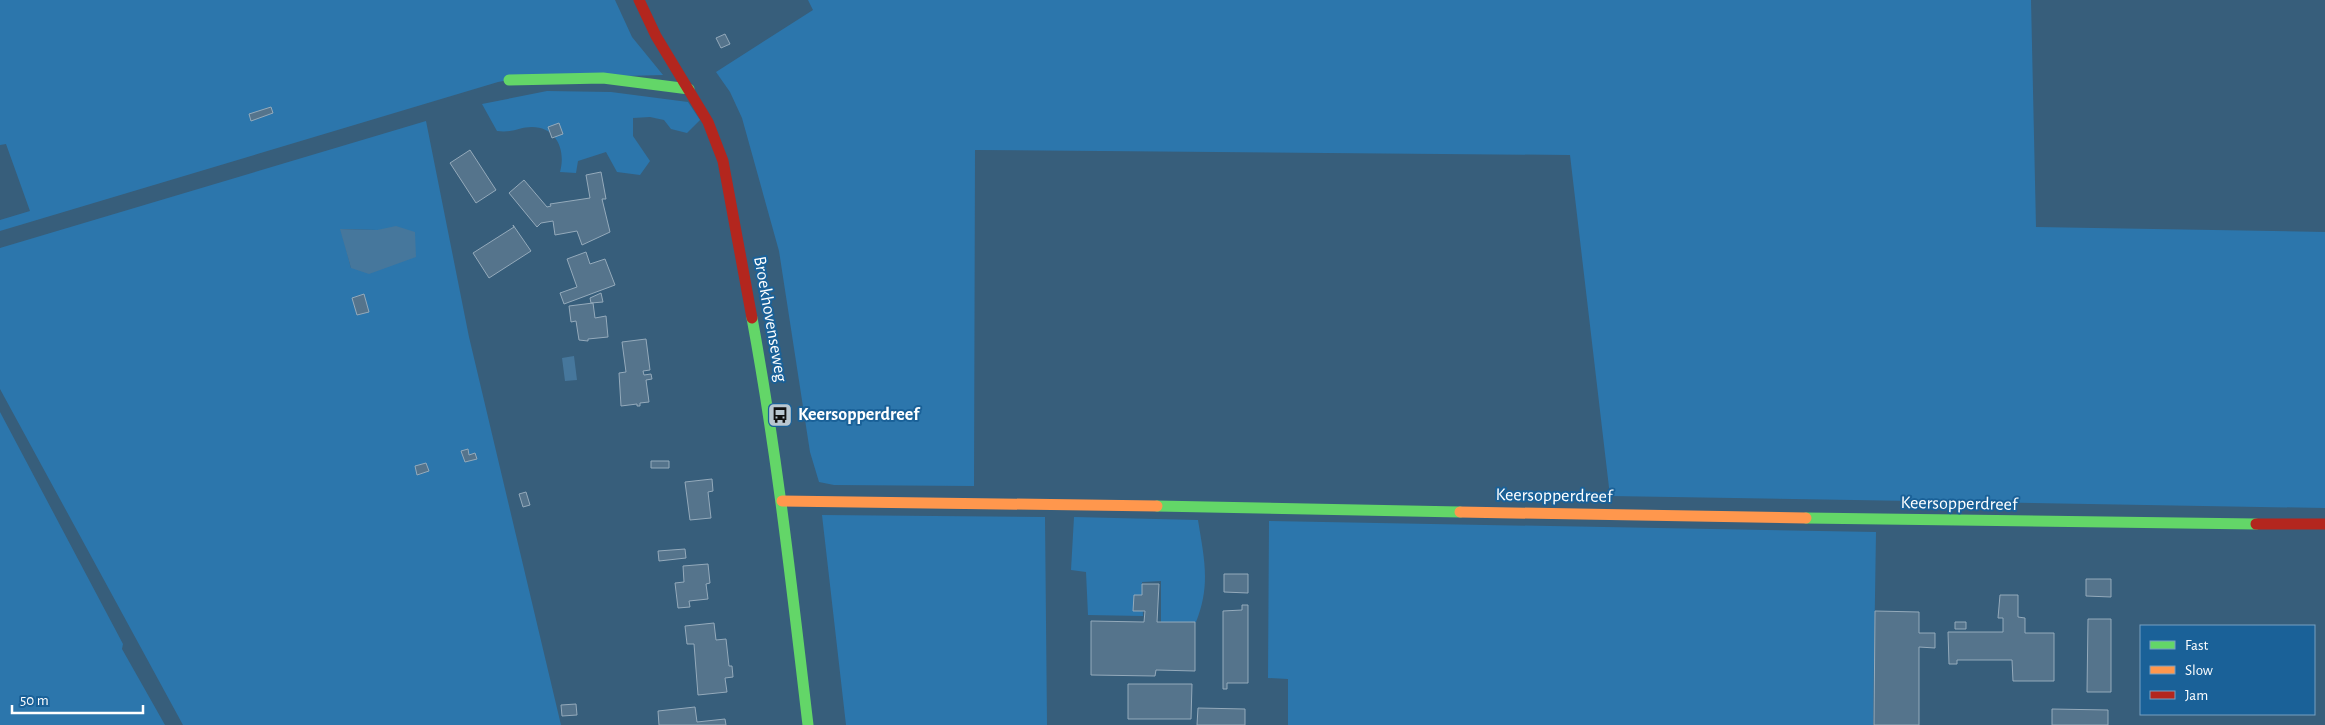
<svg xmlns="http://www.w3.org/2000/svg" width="2325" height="725" viewBox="0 0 2325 725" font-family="'Alegreya Sans',sans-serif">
  <rect width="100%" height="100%" fill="#375e7b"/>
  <!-- green -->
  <path fill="#2c76ac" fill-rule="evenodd" d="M 0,0 L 615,0 L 632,37 L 663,75 L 514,79 L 498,82 L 0,231 L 0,220 L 30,211 L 6,144 L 0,145 Z
    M 808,0 L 2031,0 L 2036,227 L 2325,232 L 2325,508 L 1610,496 L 1570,155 L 975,150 L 974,486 L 834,485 L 819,482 L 810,452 L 779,251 L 742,118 L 730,92 L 716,72 L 813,10 Z
    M 547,91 L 611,92 L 688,102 L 700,120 L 687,133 L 671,129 L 664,120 L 650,117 L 633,118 L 633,136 L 650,161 L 640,175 L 617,172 L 606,152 L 578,161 L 576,173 L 560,172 C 566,151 557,127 532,127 C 519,127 514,133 497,131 L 482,104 Z
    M 426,121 L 469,337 L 561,725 L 183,725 L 0,389 L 0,248 ZM 341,229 L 377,230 L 351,268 Z
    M 0,412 L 123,644 L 122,649 L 165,725 L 0,725 Z
    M 822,515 L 1045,517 L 1047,725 L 846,725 Z
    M 1074,517 L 1198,520 C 1204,558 1211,585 1196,622 L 1161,622 L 1161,581 L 1142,582 L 1143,616 L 1088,615 L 1086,572 L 1071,570 Z
    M 1269,521 L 1876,532 L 1873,725 L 1288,725 L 1288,679 L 1268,678 Z"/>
  <!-- water -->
  <path fill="#46779c" d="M 396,226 L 415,232 L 416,257 L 369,274 L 351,268 L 340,229 L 377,230 Z
    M 574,356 L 577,380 L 565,381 L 562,358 Z"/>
  <!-- building -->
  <path fill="#55748c" stroke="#94aabb" d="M 725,34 L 730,44 L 721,48 L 716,38 Z
    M 271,107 L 273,113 L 251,121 L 249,114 Z
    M 559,123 L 563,134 L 552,138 L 548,127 Z
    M 470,150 L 496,190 L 476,203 L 450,163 Z
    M 601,172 L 606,199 L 602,199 L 610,232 L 582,245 L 577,231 L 555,235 L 553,221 L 541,223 L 537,227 L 509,193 L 524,180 L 547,207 L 551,206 L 550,204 L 590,198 L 586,175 Z
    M 513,225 L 531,251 L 489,278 L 473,253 L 514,227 Z
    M 586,252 L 590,264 L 605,259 L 615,285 L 564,304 L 560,293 L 577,287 L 567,259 Z
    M 601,293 L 603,302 L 591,303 L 590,298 Z
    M 364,294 L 369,312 L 357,315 L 352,298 Z
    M 593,303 L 595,318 L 606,316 L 608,337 L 588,339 L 588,341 L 579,340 L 576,321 L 571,322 L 569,306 Z
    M 646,339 L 650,370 L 643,371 L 644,375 L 651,374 L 652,379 L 646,380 L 649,402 L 640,403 L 640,406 L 637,406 L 637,404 L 621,406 L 619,373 L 626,372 L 622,342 Z
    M 468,449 L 469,455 L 475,453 L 477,459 L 465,462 L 461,451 Z
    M 651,461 L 669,461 L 669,468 L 651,468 Z
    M 426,463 L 429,471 L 417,475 L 415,466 Z
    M 712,479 L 713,491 L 708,492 L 711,518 L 690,520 L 685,482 Z
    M 526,492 L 530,505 L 523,507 L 519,494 Z
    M 685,549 L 686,558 L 659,561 L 658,551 Z
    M 708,564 L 710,583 L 706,584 L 708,599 L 689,601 L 690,607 L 678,608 L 675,583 L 684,582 L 683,566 Z
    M 1224,574 L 1248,574 L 1248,593 L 1224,592 Z
    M 2086,579 L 2111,579 L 2111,597 L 2086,596 Z
    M 1142,584 L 1159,584 L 1157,622 L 1195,622 L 1195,671 L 1156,670 L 1155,676 L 1091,675 L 1091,621 L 1144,622 L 1145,611 L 1133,611 L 1134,595 L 1142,595 Z
    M 2000,595 L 2018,595 L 2018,617 L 2025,618 L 2025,633 L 2054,633 L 2054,681 L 2013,681 L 2012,660 L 1957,660 L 1957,664 L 1949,664 L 1948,632 L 2003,632 L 2003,618 L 1998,618 Z
    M 1242,605 L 1248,605 L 1248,683 L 1227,683 L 1227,689 L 1223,689 L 1223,611 L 1242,610 Z
    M 1875,611 L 1919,612 L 1919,633 L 1935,633 L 1935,648 L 1919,647 L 1919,725 L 1874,725 Z
    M 2088,619 L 2111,619 L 2111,692 L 2087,692 Z
    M 1955,622 L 1966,622 L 1966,629 L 1955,629 Z
    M 714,623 L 716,640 L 726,639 L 729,666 L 732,666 L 733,677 L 725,678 L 727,692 L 698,695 L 694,644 L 687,644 L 685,626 Z
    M 1128,684 L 1192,684 L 1191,719 L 1128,719 Z
    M 576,704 L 577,715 L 562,716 L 561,705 Z
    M 695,707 L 697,722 L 725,719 L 726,725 L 659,725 L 658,711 Z
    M 1198,708 L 1245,709 L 1245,725 L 1197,725 Z
    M 2052,709 L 2108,710 L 2108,725 L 2052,725 Z"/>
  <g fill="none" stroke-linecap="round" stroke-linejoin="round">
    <!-- fast -->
    <path stroke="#63d668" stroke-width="11" d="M 509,80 L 603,78 L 689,89
      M 752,318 C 777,453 792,589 808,725
      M 1157,506 L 1460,512
      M 1806,518 L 2256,524"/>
    <!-- slow -->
    <path stroke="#ff974d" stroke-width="11" d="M 782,501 L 1157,506
      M 1460,512 L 1806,518"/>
    <!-- jam -->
    <path stroke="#b3261e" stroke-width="11" d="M 639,0 L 656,36 L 708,122 L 723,161 L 752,318
      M 2256,524 L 2325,524"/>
  </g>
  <!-- icons -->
  <defs>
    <symbol id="bus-square" viewBox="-11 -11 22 22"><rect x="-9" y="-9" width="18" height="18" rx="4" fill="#b9c7d1" stroke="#1a6198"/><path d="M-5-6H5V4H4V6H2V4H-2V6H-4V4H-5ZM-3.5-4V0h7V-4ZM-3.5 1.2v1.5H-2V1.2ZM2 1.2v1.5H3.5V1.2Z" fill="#111"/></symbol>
  </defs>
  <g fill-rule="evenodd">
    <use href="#bus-square" x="766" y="401" width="28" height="28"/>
  </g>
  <g text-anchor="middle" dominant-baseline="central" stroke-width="4" stroke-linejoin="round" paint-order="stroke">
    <!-- street labels -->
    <g font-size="18" fill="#fff" stroke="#1a6198">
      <text transform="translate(770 319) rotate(80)">Broekhovenseweg</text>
      <text transform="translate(1554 496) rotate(1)">Keersopperdreef</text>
      <text transform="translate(1959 504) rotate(1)">Keersopperdreef</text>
    </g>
    <!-- poi labels -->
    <g font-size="18" font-weight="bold" fill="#fff" stroke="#1a6198" text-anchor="start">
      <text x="798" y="415">Keersopperdreef</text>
    </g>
  </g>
  <!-- legend -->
  <rect x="2140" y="625" width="175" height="90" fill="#1a6198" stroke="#76a0c1"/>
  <rect x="2150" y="641" width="25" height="8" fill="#63d668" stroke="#76a0c1"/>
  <text x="2185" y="650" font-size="15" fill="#ffffff">Fast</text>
  <rect x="2150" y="666" width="25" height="8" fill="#ff974d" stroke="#76a0c1"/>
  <text x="2185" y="675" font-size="15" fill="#ffffff">Slow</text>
  <rect x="2150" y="691" width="25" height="8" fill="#b3261e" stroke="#76a0c1"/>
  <text x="2185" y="700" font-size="15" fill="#ffffff">Jam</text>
  <!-- scale -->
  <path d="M12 705v8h131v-8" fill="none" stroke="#ffffff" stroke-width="2.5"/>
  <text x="20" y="705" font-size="15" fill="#ffffff" stroke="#1a6198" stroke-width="4" paint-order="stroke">50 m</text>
</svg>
